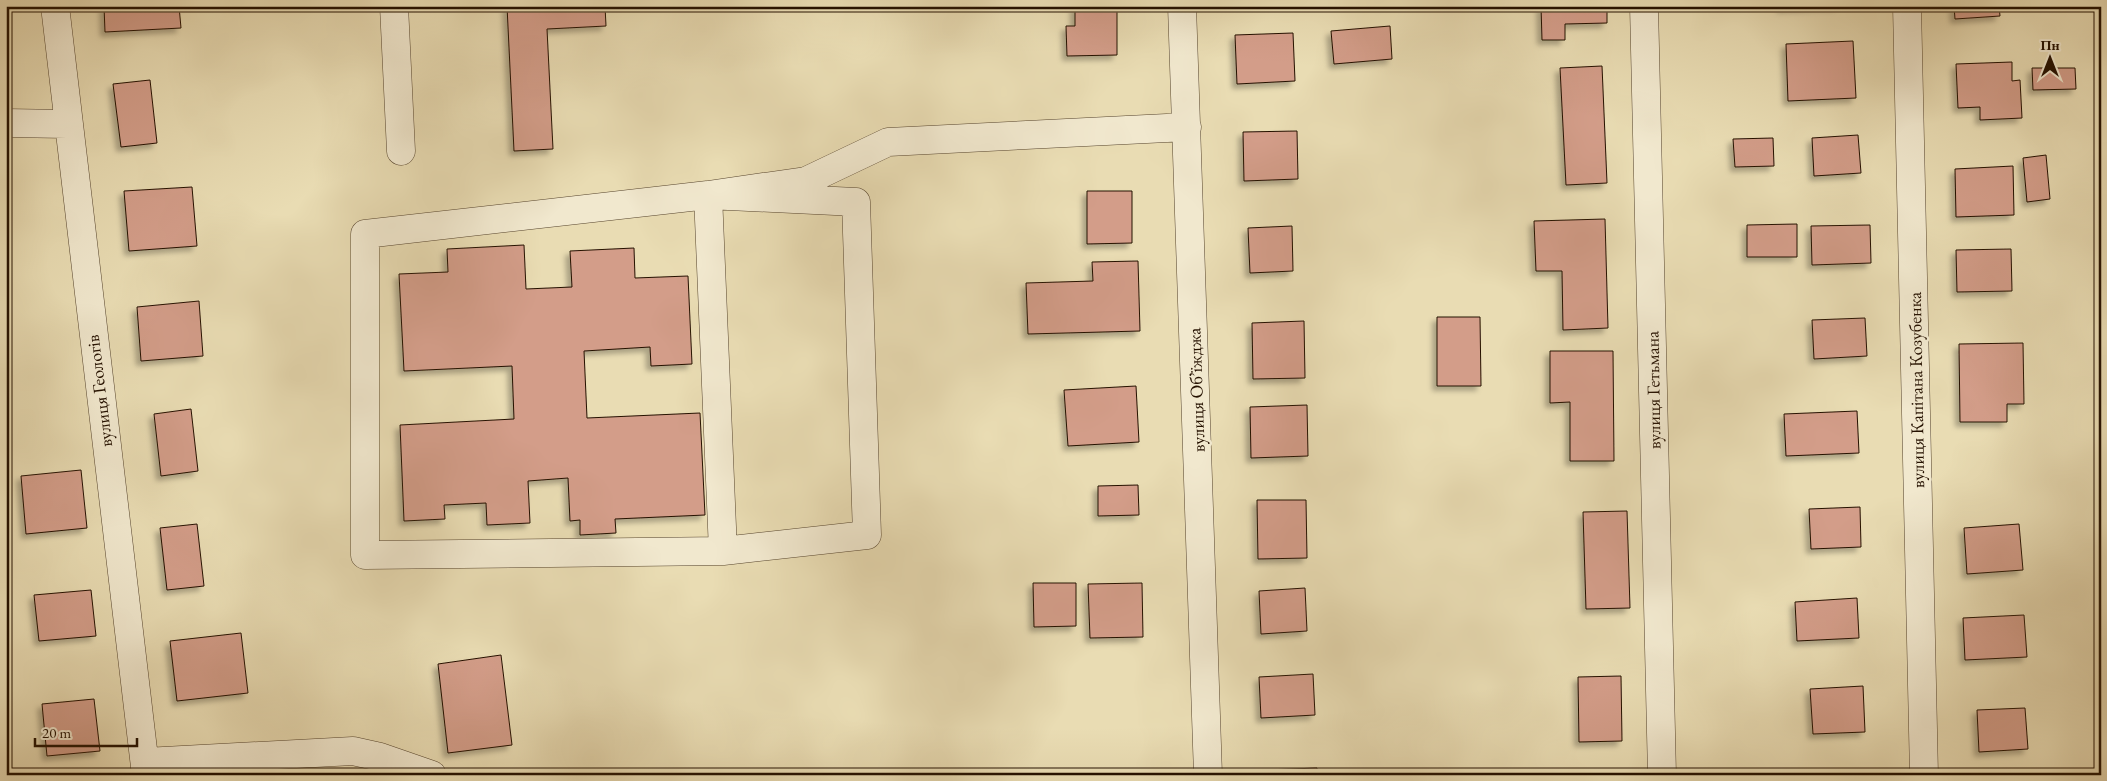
<svg xmlns="http://www.w3.org/2000/svg" width="2107" height="781" viewBox="0 0 2107 781" font-family="'EB Garamond',serif">
  <defs>
    <filter id="shadow"><feDropShadow dx="-4.5" dy="4.5" stdDeviation="2.5" flood-color="#0004"/></filter>
  </defs>
  <rect width="100%" height="100%" fill="#e9dcb3"/>
  <filter id="stains"><feTurbulence type="fractalNoise" baseFrequency=".004" numOctaves="4"/><feColorMatrix values="0 0 0 0 .2 0 0 0 0 .09 0 0 0 0 .02 0 0 0 .5 -.17"/></filter>
  <radialGradient id="worn" r=".72"><stop offset=".6" stop-color="#630" stop-opacity="0"/><stop offset="1" stop-color="#630" stop-opacity=".3"/></radialGradient>
  <!-- building -->
  <path fill="#d39d89" stroke="#251100" filter="url(#shadow)" d="M 104,6 L 179,6 L 181,28 L 105,32 Z
    M 507,6 L 605,6 L 606,26 L 547,29 L 553,149 L 514,151 Z
    M 1075,6 L 1117,6 L 1117,55 L 1067,56 L 1066,26 L 1075,26 Z
    M 1541,6 L 1607,6 L 1607,23 L 1565,24 L 1565,40 L 1542,40 Z
    M 1781,6 L 1839,6 L 1782,8 Z
    M 1954,6 L 1999,6 L 2000,16 L 1955,19 Z
    M 1390,26 L 1392,59 L 1334,64 L 1331,31 Z
    M 1293,33 L 1295,81 L 1237,84 L 1235,35 Z
    M 1853,41 L 1856,98 L 1788,101 L 1786,44 Z
    M 2012,62 L 2012,81 L 2020,80 L 2022,118 L 1980,120 L 1980,107 L 1958,108 L 1956,64 Z
    M 1602,66 L 1607,183 L 1566,185 L 1560,68 Z
    M 2032,68 L 2075,68 L 2076,89 L 2033,90 Z
    M 150,80 L 157,143 L 121,147 L 113,84 Z
    M 1297,131 L 1298,179 L 1244,181 L 1243,132 Z
    M 1858,135 L 1861,173 L 1814,176 L 1812,138 Z
    M 1773,138 L 1774,166 L 1735,167 L 1733,139 Z
    M 2046,155 L 2050,199 L 2027,202 L 2023,158 Z
    M 2013,166 L 2014,215 L 1956,217 L 1955,169 Z
    M 192,187 L 197,246 L 129,251 L 124,191 Z
    M 1087,191 L 1132,191 L 1132,243 L 1087,244 Z
    M 1605,219 L 1608,328 L 1563,330 L 1562,271 L 1536,271 L 1534,221 Z
    M 1797,224 L 1797,257 L 1747,257 L 1747,225 Z
    M 1870,225 L 1871,263 L 1812,265 L 1811,226 Z
    M 1292,226 L 1293,271 L 1250,273 L 1248,228 Z
    M 524,245 L 526,289 L 572,287 L 570,251 L 634,248 L 635,278 L 688,276 L 692,364 L 651,366 L 650,347 L 584,351 L 587,418 L 700,413 L 705,515 L 615,519 L 616,533 L 580,535 L 580,520 L 570,521 L 568,478 L 528,481 L 530,523 L 487,525 L 486,503 L 444,505 L 445,519 L 404,521 L 400,425 L 514,419 L 512,366 L 404,371 L 399,274 L 448,272 L 447,249 Z
    M 2011,249 L 2012,291 L 1957,292 L 1956,250 Z
    M 1138,261 L 1140,331 L 1028,334 L 1026,283 L 1093,281 L 1092,262 Z
    M 199,301 L 203,356 L 141,361 L 137,307 Z
    M 1437,317 L 1480,317 L 1481,386 L 1437,386 Z
    M 1865,318 L 1867,356 L 1814,359 L 1812,320 Z
    M 1304,321 L 1305,378 L 1253,379 L 1252,323 Z
    M 2023,343 L 2024,404 L 2007,404 L 2007,422 L 1960,422 L 1959,344 Z
    M 1550,351 L 1613,351 L 1614,461 L 1570,461 L 1570,402 L 1550,403 Z
    M 1136,386 L 1139,442 L 1068,446 L 1064,390 Z
    M 1307,405 L 1308,456 L 1251,458 L 1250,407 Z
    M 191,409 L 198,471 L 161,476 L 154,414 Z
    M 1857,411 L 1859,453 L 1786,456 L 1784,414 Z
    M 81,470 L 87,528 L 26,534 L 21,476 Z
    M 1138,485 L 1139,515 L 1098,516 L 1098,486 Z
    M 1257,500 L 1306,500 L 1307,558 L 1258,559 Z
    M 1860,507 L 1861,547 L 1811,549 L 1809,509 Z
    M 1627,511 L 1630,608 L 1586,609 L 1583,512 Z
    M 197,524 L 204,586 L 167,590 L 160,528 Z
    M 2019,524 L 2023,570 L 1967,574 L 1964,528 Z
    M 1033,583 L 1076,583 L 1076,626 L 1034,627 Z
    M 1142,583 L 1143,637 L 1090,638 L 1088,584 Z
    M 1305,588 L 1307,631 L 1261,634 L 1259,591 Z
    M 91,590 L 96,636 L 39,641 L 34,595 Z
    M 1857,598 L 1859,638 L 1797,641 L 1795,602 Z
    M 2024,615 L 2027,657 L 1965,660 L 1963,618 Z
    M 241,633 L 248,693 L 177,701 L 170,641 Z
    M 501,655 L 512,745 L 448,753 L 438,664 Z
    M 1313,674 L 1315,715 L 1261,718 L 1259,677 Z
    M 1621,676 L 1622,741 L 1579,742 L 1578,677 Z
    M 1863,686 L 1865,732 L 1813,734 L 1810,689 Z
    M 94,699 L 100,751 L 47,756 L 42,704 Z
    M 2025,708 L 2028,749 L 1979,752 L 1977,710 Z
    M 1317,768 L 1317,775 L 1265,775 L 1265,770 Z
    M 861,772 L 861,775 L 802,775 Z"/>
  <g fill="none" stroke-linecap="round" stroke-linejoin="round">
    <defs>
      <path id="minor" d="M 55,6 L 146,775
        M 394,6 L 401,151
        M 1182,6 L 1208,775
        M 1644,6 L 1662,775
        M 1907,6 L 1924,775
        M 6,123 L 67,124
        M 723,551 L 867,535 L 856,202 L 708,195 L 723,551 L 365,555 L 365,234 L 708,195 L 806,181 L 888,142 L 1187,127
        M 380,757 L 432,775
        M 145,762 L 353,751 L 380,757 L 382,775"/>
    </defs>
    <!-- minor casing -->
    <use href="#minor" stroke="#56442d" stroke-width="29"/>
    <!-- minor -->
    <use href="#minor" stroke="#f1e8ce" stroke-width="28"/>
  </g>
  <g text-anchor="middle" dominant-baseline="central" stroke-width="5" stroke-linejoin="round" paint-order="stroke">
    <!-- street labels -->
    <g font-size="18" fill="#251100" stroke="#f1e8ce">
      <text transform="translate(1196 390) rotate(-92)">вулиця Обʼїжджа</text>
      <text transform="translate(1653 390) rotate(-91)">вулиця Гетьмана</text>
      <text transform="translate(1916 390) rotate(-91)">вулиця Капітана Козубенка</text>
      <text transform="translate(99 391) rotate(-97)">вулиця Геологів</text>
    </g>
  </g>
  <!-- margin -->
  <rect width="2107" height="781" fill="none" stroke="#e9dcb3" stroke-width="25"/>
  <rect x="8" y="8" width="2092" height="766" fill="none" stroke="#251100" stroke-width="2.5"/>
  <rect x="12" y="12" width="2082" height="756" fill="none" stroke="#251100"/>
  <!-- north arrow -->
  <g transform="translate(2050 58)" stroke="#f1e8ce" stroke-width="4" paint-order="stroke">
  <path d="M0-4L9 19L0 12L-9 19Z" fill="#251100"/>
  <text y="-8" font-size="14" font-weight="bold" text-anchor="middle" fill="#251100">Пн</text>
  </g>
  <!-- scale -->
  <path d="M35 738v8h102v-8" fill="none" stroke="#251100" stroke-width="2.5"/>
  <text x="42" y="738" font-size="15" fill="#251100" stroke="#f1e8ce" stroke-width="4" paint-order="stroke">20 m</text>
  <rect width="100%" height="100%" filter="url(#stains)"/>
  <rect width="100%" height="100%" fill="url(#worn)"/>
</svg>
